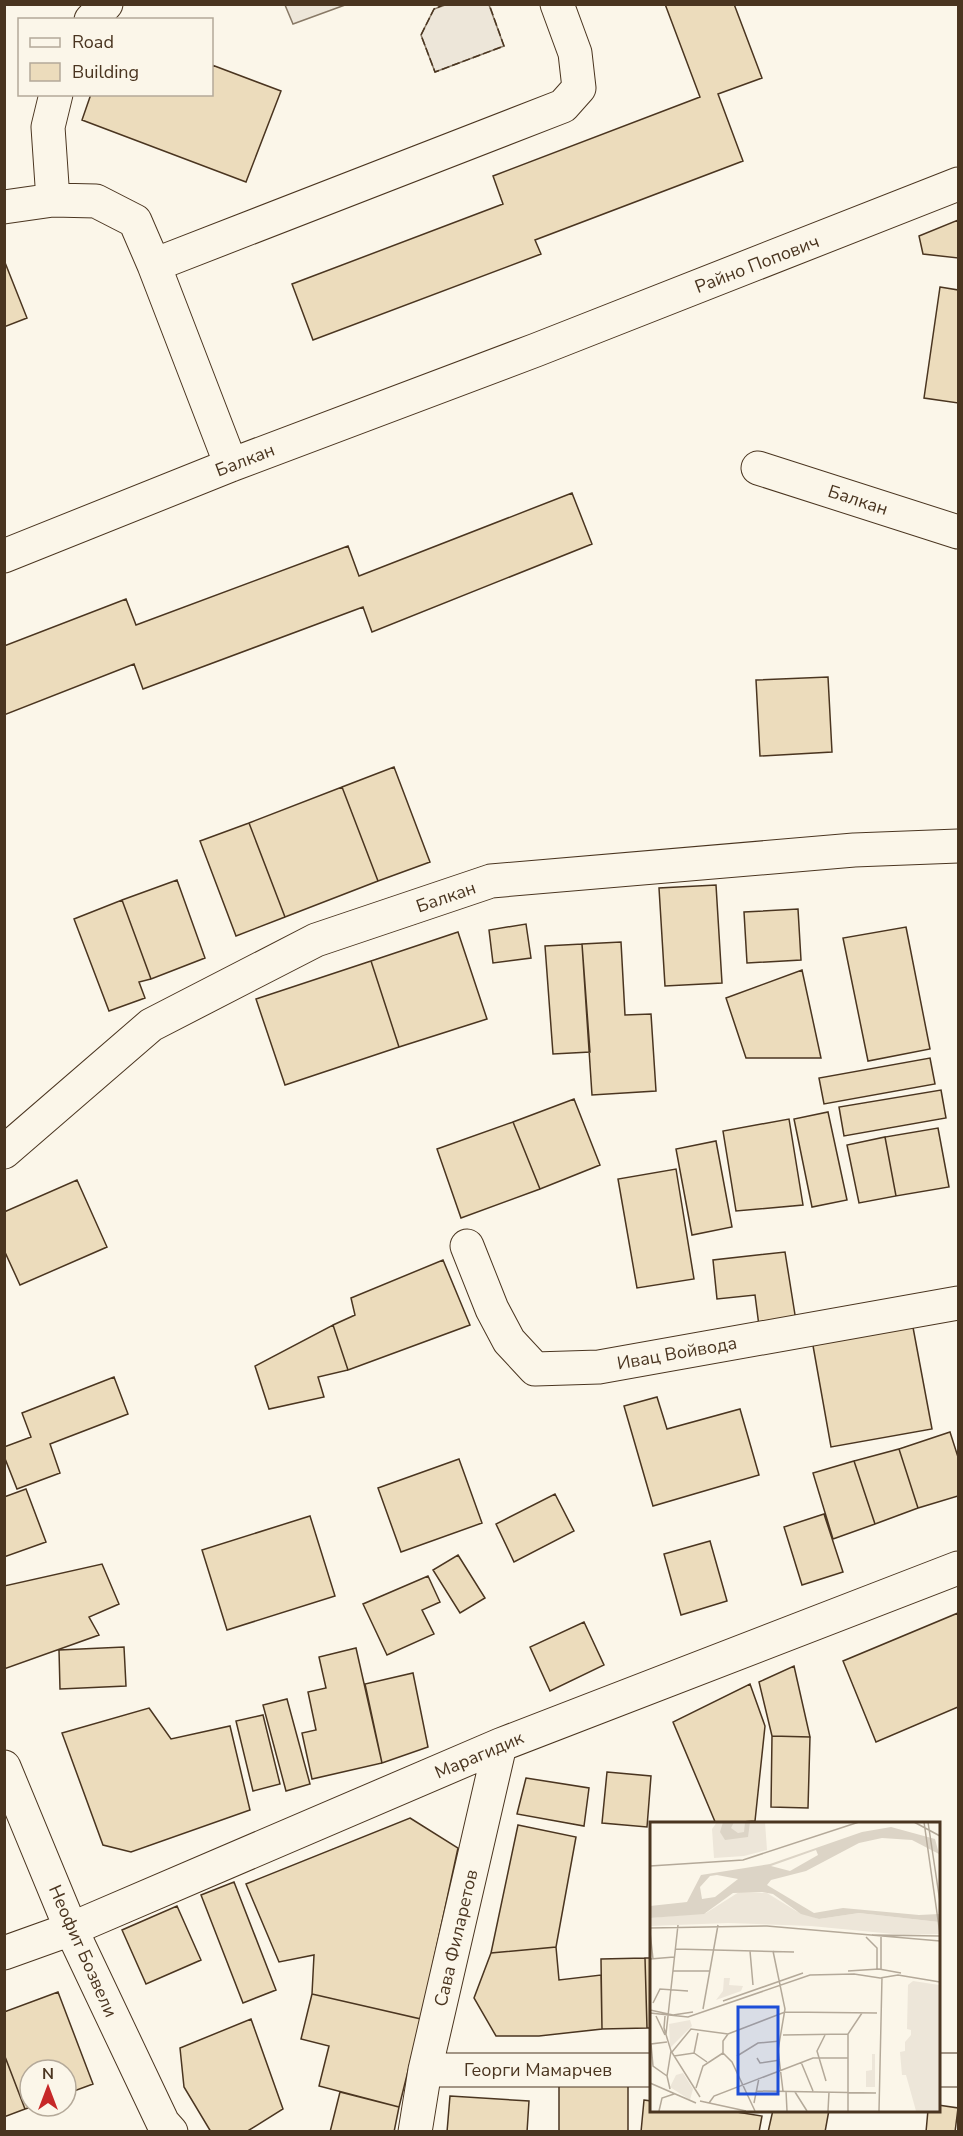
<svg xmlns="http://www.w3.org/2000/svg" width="963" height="2136" viewBox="0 0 963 2136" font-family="'Nunito Sans',sans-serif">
  <rect width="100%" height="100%" fill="#fbf6e9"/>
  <!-- green -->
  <path fill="#ede6d9" stroke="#887966" stroke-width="1.5" d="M 285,5 L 345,5 L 293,24 Z
    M 445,5 L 489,5 L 504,46 L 435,72 L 421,35 L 434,9 Z"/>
  <!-- building -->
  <path fill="#ecdcbc" stroke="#4a3520" stroke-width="1.5" d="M 665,4 L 734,4 L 762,78 L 718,94 L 743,161 L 535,240 L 541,254 L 313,340 L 292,284 L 503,204 L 493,176 L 700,97 Z
    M 212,65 L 281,91 L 246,182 L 82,120 L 91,94 L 212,94 Z
    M 958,220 L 958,258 L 923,254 L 919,236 Z
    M 4,260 L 27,318 L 4,327 Z
    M 940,287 L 958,290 L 958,403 L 924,398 Z
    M 572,493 L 592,544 L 372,632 L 363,607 L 143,689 L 134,664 L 4,715 L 4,646 L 126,599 L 136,625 L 348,546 L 359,576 Z
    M 828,677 L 832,752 L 760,756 L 756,680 Z
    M 394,767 L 430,862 L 378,881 L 342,787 Z
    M 342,787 L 378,881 L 285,917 L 249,823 Z
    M 249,823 L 285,917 L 236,936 L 200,841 Z
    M 177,880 L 205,958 L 151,979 L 122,900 Z
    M 716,885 L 722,983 L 665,986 L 659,888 Z
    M 122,900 L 151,979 L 139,982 L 145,998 L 109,1011 L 74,919 Z
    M 798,909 L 801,960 L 747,963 L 744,912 Z
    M 526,924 L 531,958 L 493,963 L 489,930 Z
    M 906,927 L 930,1049 L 868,1061 L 843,938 Z
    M 458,932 L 487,1019 L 399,1047 L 371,961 Z
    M 621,942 L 625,1015 L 651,1014 L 656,1091 L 592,1095 L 582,944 Z
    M 582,944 L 590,1052 L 553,1054 L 545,946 Z
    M 371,961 L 399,1047 L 285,1085 L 256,999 Z
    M 802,970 L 821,1058 L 746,1058 L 726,998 Z
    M 930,1058 L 935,1084 L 824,1104 L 819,1078 Z
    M 941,1090 L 946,1118 L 844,1136 L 839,1107 Z
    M 574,1099 L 600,1165 L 540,1189 L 513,1122 Z
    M 828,1112 L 847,1200 L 812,1207 L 794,1119 Z
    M 789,1119 L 803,1205 L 736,1211 L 723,1131 Z
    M 513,1122 L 540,1189 L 461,1218 L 437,1149 Z
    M 938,1128 L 949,1187 L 896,1196 L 885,1137 Z
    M 885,1137 L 896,1196 L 859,1203 L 847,1145 Z
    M 716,1141 L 732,1227 L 692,1235 L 676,1149 Z
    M 676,1169 L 694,1279 L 637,1288 L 618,1179 Z
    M 77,1180 L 107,1247 L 20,1285 L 4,1250 L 4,1212 Z
    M 785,1252 L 796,1321 L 759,1326 L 755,1295 L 717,1299 L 713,1260 Z
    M 443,1260 L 470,1325 L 348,1370 L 333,1325 L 355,1315 L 351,1298 Z
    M 912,1322 L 932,1429 L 831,1447 L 812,1340 Z
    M 333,1325 L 348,1370 L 318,1377 L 324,1397 L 269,1409 L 255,1366 Z
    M 114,1377 L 128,1414 L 50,1444 L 60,1473 L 17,1489 L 4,1456 L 4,1447 L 31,1437 L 22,1413 Z
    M 657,1397 L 667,1429 L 740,1409 L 759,1475 L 653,1506 L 624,1406 Z
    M 950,1432 L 958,1457 L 958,1496 L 918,1508 L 899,1449 Z
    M 899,1449 L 918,1508 L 875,1524 L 854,1461 Z
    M 459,1459 L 482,1523 L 401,1552 L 378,1488 Z
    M 854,1461 L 875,1524 L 833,1539 L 813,1473 Z
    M 26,1489 L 46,1542 L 4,1557 L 4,1497 Z
    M 555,1494 L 574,1531 L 514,1562 L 496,1524 Z
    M 824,1514 L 843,1572 L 802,1585 L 784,1527 Z
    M 310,1516 L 335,1596 L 227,1630 L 202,1550 Z
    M 710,1541 L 727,1601 L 681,1615 L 664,1554 Z
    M 458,1555 L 485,1598 L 460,1613 L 433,1570 Z
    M 102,1564 L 119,1604 L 89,1617 L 99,1635 L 4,1669 L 4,1586 Z
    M 428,1576 L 440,1602 L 422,1610 L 434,1634 L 387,1655 L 363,1604 Z
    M 958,1613 L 958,1707 L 876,1742 L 843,1661 Z
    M 584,1622 L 604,1665 L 550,1691 L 530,1647 Z
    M 124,1647 L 126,1686 L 60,1689 L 59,1650 Z
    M 356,1648 L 382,1763 L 312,1779 L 302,1733 L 316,1730 L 308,1692 L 326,1688 L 319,1657 Z
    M 794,1666 L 810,1737 L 772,1736 L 759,1682 Z
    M 413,1673 L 428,1747 L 382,1763 L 365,1684 Z
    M 750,1684 L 765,1726 L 755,1821 L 716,1824 L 673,1722 Z
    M 287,1699 L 310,1784 L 286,1791 L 263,1705 Z
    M 149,1708 L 171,1739 L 230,1726 L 250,1810 L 131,1852 L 103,1845 L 62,1733 Z
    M 263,1715 L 280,1784 L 253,1791 L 236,1721 Z
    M 772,1736 L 810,1737 L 808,1808 L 771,1807 Z
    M 607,1772 L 651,1776 L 647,1827 L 602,1823 Z
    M 526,1778 L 589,1788 L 584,1826 L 517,1814 Z
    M 410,1818 L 458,1848 L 421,2019 L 312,1994 L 314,1955 L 279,1962 L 246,1884 Z
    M 518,1825 L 576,1837 L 556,1947 L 491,1953 Z
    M 234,1882 L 276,1990 L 243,2003 L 201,1895 Z
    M 177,1906 L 201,1960 L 146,1984 L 122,1930 Z
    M 556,1947 L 559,1980 L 601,1975 L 602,2029 L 539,2036 L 496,2036 L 474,1998 L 491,1953 Z
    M 645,1958 L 647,2028 L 602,2029 L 601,1959 Z
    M 645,1958 L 651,1958 L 651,2028 L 647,2028 Z
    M 58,1992 L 93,2084 L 66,2094 L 66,2070 L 30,2070 L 30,2106 L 34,2106 L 25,2109 L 4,2054 L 4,2012 Z
    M 312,1994 L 421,2019 L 399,2107 L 319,2086 L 329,2046 L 301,2039 Z
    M 251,2019 L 283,2109 L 246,2132 L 211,2132 L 184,2087 L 180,2048 Z
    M 4,2054 L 25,2109 L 4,2117 Z
    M 559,2086 L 628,2086 L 628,2132 L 559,2132 Z
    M 340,2092 L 399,2107 L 394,2132 L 330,2132 Z
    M 450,2096 L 529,2101 L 527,2132 L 447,2132 Z
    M 644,2100 L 651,2101 L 651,2110 L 724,2110 L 762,2116 L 759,2132 L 641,2132 Z
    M 938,2105 L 958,2108 L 955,2132 L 926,2132 L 928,2110 L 938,2110 Z
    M 773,2110 L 829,2110 L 825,2132 L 768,2132 Z"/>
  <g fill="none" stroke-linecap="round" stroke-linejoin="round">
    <defs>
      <path id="minor" d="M 91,20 L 106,4
        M 53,200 L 48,127 L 56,94
        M 4,207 L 53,200 L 96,201 L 135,221 L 154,265 L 231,465
        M 154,265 L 563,106 L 579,88 L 575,53 L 557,4
        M 758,468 L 958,532
        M 4,556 L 231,465 L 536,350 L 958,184
        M 4,1152 L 151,1025 L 316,940 L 491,881 L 854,850 L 958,846
        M 467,1246 L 492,1309 L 509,1341 L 535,1369 L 599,1367 L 958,1303
        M 4,1767 L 71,1929 L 163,2123 L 171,2132
        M 4,1953 L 71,1929 L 500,1745 L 958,1568
        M 425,2070 L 651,2070
        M 938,2070 L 958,2070
        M 415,2132 L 425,2070 L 500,1745"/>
    </defs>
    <!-- minor casing -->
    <use href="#minor" stroke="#4a3520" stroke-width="35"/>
    <!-- minor -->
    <use href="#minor" stroke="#fbf6e9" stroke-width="33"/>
    <!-- fence -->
    <path stroke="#4a3520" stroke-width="1.5" stroke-dasharray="8 3" stroke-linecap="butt" d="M 445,4 L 434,9 L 421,35 L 435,72 L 504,46 L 489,4"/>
  </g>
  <g text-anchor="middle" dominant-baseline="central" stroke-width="4.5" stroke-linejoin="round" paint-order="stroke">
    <!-- street labels -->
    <g font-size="18" fill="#4a3520" stroke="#fbf6e9">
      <text transform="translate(757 264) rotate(-21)">Райно Попович</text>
      <text transform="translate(245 460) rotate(-21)">Балкан</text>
      <text transform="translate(858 500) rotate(18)">Балкан</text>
      <text transform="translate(446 897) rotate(-19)">Балкан</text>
      <text transform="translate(677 1353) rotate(-10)">Ивац Войвода</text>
      <text transform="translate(479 1755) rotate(-23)">Марагидик</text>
      <text transform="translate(456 1938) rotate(-77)">Сава Филаретов</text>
      <text transform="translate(83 1951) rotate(66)">Неофит Бозвели</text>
      <text x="538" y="2070">Георги Мамарчев</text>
    </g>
  </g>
  <!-- overview -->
  <g transform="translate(650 1822)">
    <rect width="290" height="290" fill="#fbf6e9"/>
    <path d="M 67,0 L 115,0 L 117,28 L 94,34 L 64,36 L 62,7 ZM 89,70 L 117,71 L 146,89 L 169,97 L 209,91 L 289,100 L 290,112 L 254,113 L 161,104 L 78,101 L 0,104 L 0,96 L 56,91 ZM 74,156 L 80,156 L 79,163 L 93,164 L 91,169 L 66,178 L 73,169 ZM 263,159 L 289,163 L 289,289 L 266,289 L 256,253 L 252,253 L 250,230 L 255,229 L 255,220 L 261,213 L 261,208 L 257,207 L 258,163 ZM 40,198 L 42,204 L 20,226 L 19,202 ZM 222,232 L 225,232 L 225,265 L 216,265 L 216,249 L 222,248 ZM 33,251 L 43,267 L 40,278 L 20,265 L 26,253 Z" fill="#ede6d9"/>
    <path d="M 73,0 L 84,0 L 81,6 L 88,11 L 94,10 L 95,0 L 100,0 L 98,15 L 75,18 L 70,10 ZM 241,5 L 285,17 L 289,32 L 262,18 L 232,16 L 209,21 L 156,49 L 121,58 L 117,63 L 164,91 L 193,86 L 269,93 L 289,92 L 289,100 L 209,91 L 169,97 L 151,92 L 123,72 L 112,70 L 83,71 L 54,92 L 0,96 L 0,84 L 37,80 L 51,53 L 120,42 L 212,10 ZM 166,28 L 168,33 L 140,49 L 121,44 ZM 60,54 L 67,53 L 88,57 L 65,75 L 52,77 L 50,65 Z" fill="#dcd4c6" fill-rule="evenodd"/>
    <path fill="none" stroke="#b4a999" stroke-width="1.5" d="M 264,0 L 290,14M 274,0 L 290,112M 278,0 L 290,80M 0,44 L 93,38 L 209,0M 0,106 L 117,104 L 290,119M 0,110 L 3,137M 222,113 L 290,114M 216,115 L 227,126 L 227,147M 231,115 L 231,147M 25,127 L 144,130M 100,129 L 103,163M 123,129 L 135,187 L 128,228 L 133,269M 0,137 L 24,135M 23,149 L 60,149M 198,149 L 229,147 L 251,151M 73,179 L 153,151M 3,181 L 10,167 L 38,169M 53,187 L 68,103M 0,188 L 23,193 L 43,190M 0,191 L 38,195 L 160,153 L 204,152 L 230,156 L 248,153 L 290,160M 6,194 L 15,213M 15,194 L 14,206 L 21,229 L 50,275M 16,212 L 28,103M 133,213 L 198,212M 175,213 L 167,229 L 176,259M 22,230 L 41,207 L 78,212 L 135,190 L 227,191M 44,231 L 48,211M 73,231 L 82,240 L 105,289M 73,231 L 73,219 L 78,212M 24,234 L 44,231 L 57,240M 87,234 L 108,221 L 130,219M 107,236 L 110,241 L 130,238M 151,240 L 163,269M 17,254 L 3,244 L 1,222 L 17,220M 0,261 L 46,281M 46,266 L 53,244 L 73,231M 20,267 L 17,254 L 21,229M 106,269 L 226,271M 136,269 L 137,289M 145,270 L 157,289M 50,279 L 96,289M 59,281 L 64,274 L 163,236 L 198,236M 104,281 L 109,256M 9,289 L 12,276 L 24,272M 178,289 L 179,270M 198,289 L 198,212 L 212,191M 229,289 L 232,155"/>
    <path fill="#1d4ed8" fill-opacity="0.15" stroke="#1d4ed8" stroke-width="3" d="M 88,185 L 128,185 L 128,272 L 88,272 Z"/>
    <rect width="290" height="290" fill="none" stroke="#4a3520" stroke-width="3"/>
  </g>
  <!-- border -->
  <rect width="963" height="2136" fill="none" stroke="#4a3520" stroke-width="12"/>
  <!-- legend -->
  <rect x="18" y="18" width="195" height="78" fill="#fbf6e9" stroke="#b4a999" stroke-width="1.5"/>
  <rect x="30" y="38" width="30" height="9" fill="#fbf6e9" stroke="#b4a999" stroke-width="1.5"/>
  <text x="72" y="48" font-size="18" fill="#4a3520">Road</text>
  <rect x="30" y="63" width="30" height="18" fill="#ecdcbc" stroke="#b4a999" stroke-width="1.5"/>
  <text x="72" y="78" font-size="18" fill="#4a3520">Building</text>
  <!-- north arrow -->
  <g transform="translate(48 2088)"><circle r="28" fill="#fbf6e9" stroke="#b4a999" stroke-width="1.5"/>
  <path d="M0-4.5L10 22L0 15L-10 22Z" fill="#c62828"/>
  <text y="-9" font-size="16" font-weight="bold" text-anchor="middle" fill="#4a3520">N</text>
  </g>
</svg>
